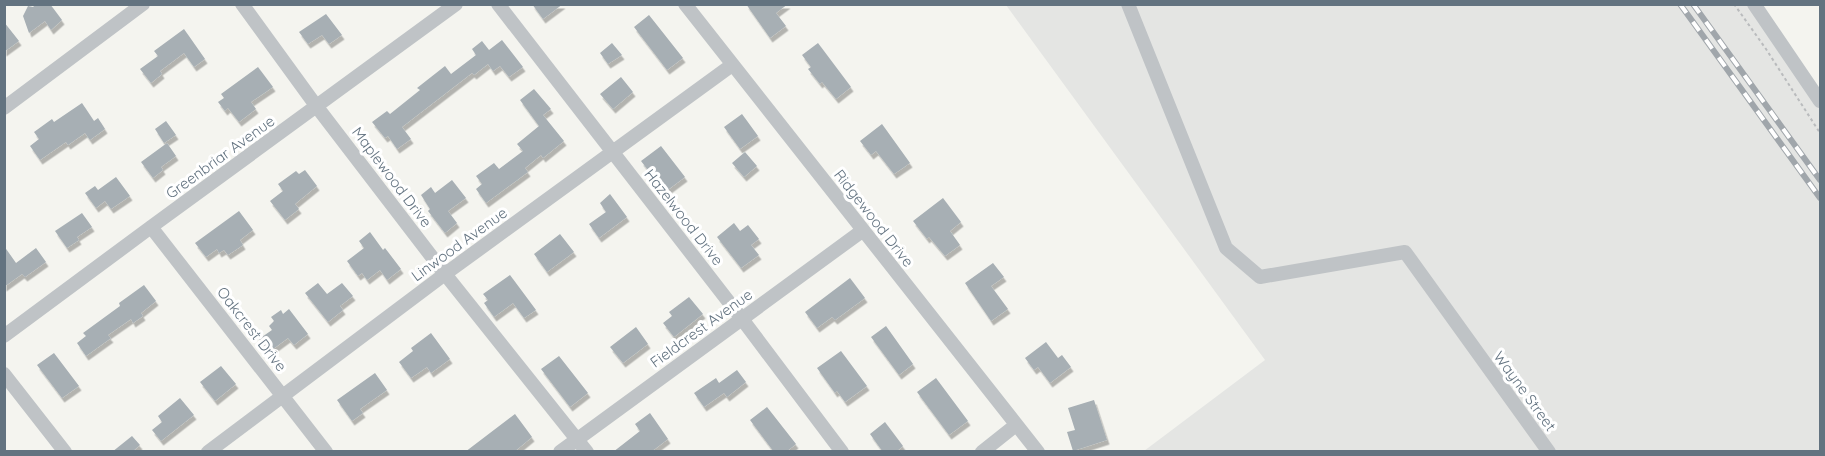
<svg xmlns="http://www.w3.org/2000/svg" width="1825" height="456" viewBox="0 0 1825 456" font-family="Quicksand,sans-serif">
  <defs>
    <filter id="shadow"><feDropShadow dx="2.5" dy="4.5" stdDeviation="0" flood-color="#0004"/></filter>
  </defs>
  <rect width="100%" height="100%" fill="#f4f4ef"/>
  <!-- built -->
  <path fill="#e4e5e3" d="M 1006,5 L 1754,5 L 1820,101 L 1820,451 L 1144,451 L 1265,360 Z"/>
  <!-- building -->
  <path fill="#a7afb4" filter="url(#shadow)" d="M 36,4 L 50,4 L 62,20 L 51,30 L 45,21 L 29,33 L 23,16 L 28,6 L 33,7 Z
    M 532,4 L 563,4 L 543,19 Z
    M 746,4 L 788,4 L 776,13 L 786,26 L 770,38 Z
    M 326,14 L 342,35 L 329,44 L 322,35 L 308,44 L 299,32 Z
    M 649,15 L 683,58 L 667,70 L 634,27 Z
    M 4,22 L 19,41 L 4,52 Z
    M 184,29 L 205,59 L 194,67 L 184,53 L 160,71 L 162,74 L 151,83 L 140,69 L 158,56 L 154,51 Z
    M 502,40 L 523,67 L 509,77 L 500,66 L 493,71 L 488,64 L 474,75 L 472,73 L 402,127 L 411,139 L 397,149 L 388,136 L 385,138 L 372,122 L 387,111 L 390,114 L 420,90 L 417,88 L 445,66 L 451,74 L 476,55 L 472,49 L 482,41 L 489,50 Z
    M 612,43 L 622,55 L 608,64 L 600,53 Z
    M 818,43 L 851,87 L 836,99 L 822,82 L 820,84 L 808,69 L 811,67 L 802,55 Z
    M 258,67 L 273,87 L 251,102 L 256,109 L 239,122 L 228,108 L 225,111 L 218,102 L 224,98 L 221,94 Z
    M 621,77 L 633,92 L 613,109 L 600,94 Z
    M 534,89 L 551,109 L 543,115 L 564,141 L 543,158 L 541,155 L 525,168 L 528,172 L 486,203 L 476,189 L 482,184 L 476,176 L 494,163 L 499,169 L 523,151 L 517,144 L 539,126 L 520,100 Z
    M 82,103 L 94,121 L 98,118 L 105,129 L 90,140 L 85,133 L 68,145 L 66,142 L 40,160 L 30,146 L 39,139 L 34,132 L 52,119 L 54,122 Z
    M 742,114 L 758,136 L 740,149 L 724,127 Z
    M 166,121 L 176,135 L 164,143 L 155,129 Z
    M 882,124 L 910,163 L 894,174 L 876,151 L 871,155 L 860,141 Z
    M 167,143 L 176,156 L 161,167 L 163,170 L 153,178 L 141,162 Z
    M 661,146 L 685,177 L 665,192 L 641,161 Z
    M 745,152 L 757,166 L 744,177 L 732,163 Z
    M 305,170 L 317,186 L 295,204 L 299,209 L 285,220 L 270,201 L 283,191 L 278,184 L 296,171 L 299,174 Z
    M 116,177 L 130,196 L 111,209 L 105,201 L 96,208 L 85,193 L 95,186 L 98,190 Z
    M 452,180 L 466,198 L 448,211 L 457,223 L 445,233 L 428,211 L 430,209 L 421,195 L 431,187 L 435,193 Z
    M 610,194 L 627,217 L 599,238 L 589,224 L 606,212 L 600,203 Z
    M 943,198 L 961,222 L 950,231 L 960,245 L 945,256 L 929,237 L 927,239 L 913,221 Z
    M 239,211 L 253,230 L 240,240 L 243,245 L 228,255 L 224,250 L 219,253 L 217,249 L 206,257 L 195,243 Z
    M 82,213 L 92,227 L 77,237 L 79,240 L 67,248 L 55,231 Z
    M 734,223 L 740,231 L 748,225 L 759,239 L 751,245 L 759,255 L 741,268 L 717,237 Z
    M 370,232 L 383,250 L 385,248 L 401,269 L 387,280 L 380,270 L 367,280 L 362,273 L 358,276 L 347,261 L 364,248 L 359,241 Z
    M 560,234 L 574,252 L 547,272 L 534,254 Z
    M 4,246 L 16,263 L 36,248 L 46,262 L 25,277 L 22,274 L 4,287 Z
    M 993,263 L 1004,277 L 991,286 L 1008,309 L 991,321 L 965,283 Z
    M 510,275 L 536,310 L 524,318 L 513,303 L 494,317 L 484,303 L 488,300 L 483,294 Z
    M 850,278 L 865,298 L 835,320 L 832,317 L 817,328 L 805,312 Z
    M 318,283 L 327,294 L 342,283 L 353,296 L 340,306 L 343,310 L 328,322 L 305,293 Z
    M 144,285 L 156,301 L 141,313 L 143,316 L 133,323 L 131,319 L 108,335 L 111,338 L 86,356 L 77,343 L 86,336 L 83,333 L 120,306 L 119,303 Z
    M 689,297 L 703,314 L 674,337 L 663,323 L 672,316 L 669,312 Z
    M 289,309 L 308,334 L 294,345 L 288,338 L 269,352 L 259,339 L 272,330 L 269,326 L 274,321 L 271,317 L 281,310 L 283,314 Z
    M 886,326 L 913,364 L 899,375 L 871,337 Z
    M 636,327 L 648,344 L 623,363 L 610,347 Z
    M 431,333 L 450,359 L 431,373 L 427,367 L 411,378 L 399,362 L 413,351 L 411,348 Z
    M 1046,342 L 1058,358 L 1062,355 L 1071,367 L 1050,383 L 1038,367 L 1034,370 L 1025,358 Z
    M 841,351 L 867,386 L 845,402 L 837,391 L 835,393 L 817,368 Z
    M 54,353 L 79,386 L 62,398 L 37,365 Z
    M 559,356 L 588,393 L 570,407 L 541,369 Z
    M 221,366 L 236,384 L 215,401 L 200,382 Z
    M 737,370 L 746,382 L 727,397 L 724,393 L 704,407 L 694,393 L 716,378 L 719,383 Z
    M 375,373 L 387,390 L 360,409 L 363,413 L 352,421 L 337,400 Z
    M 936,378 L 968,421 L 949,435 L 917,392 Z
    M 180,398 L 194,415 L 161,441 L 152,430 L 162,422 L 158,416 Z
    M 1094,400 L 1107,440 L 1073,451 L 1067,432 L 1075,430 L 1068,408 Z
    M 767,407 L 796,444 L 786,452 L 774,452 L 750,420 Z
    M 650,413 L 668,439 L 651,452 L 613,452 L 640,431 L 635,424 Z
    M 515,414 L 532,437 L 514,452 L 465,452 Z
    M 885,422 L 903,446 L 896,452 L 883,452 L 870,434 Z
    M 132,436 L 140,445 L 132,452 L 112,452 Z"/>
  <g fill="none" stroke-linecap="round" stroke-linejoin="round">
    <!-- path -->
    <path stroke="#b9bbbd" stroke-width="2" stroke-dasharray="3 3" stroke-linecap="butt" d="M 1734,4 L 1766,49 L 1820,133"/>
    <!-- minor -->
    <path stroke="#bfc3c6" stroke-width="14" d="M 242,4 L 317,107 L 445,274 L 587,452
      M 498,4 L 742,319 L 842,452
      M 685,4 L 1038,452
      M 1128,4 L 1226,248 L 1260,277 L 1405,252 L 1549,452
      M 1754,4 L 1820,101
      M 4,108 L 143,4
      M 151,227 L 326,452
      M 4,336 L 151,227 L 456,4
      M 4,374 L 65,452
      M 208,452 L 445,274 L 732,65
      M 560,452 L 862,231
      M 982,452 L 1016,425"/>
    <defs>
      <path id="rail" d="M 1680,4 L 1820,198
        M 1693,4 L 1820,180"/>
    </defs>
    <!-- rail casing -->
    <use href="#rail" stroke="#a0a6ab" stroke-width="6"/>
    <!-- rail -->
    <use href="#rail" stroke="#fff" stroke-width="4" stroke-dasharray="11" stroke-linecap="butt"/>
  </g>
  <g text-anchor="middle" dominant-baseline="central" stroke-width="6" stroke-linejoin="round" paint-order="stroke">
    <!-- street labels -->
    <g font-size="15" fill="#637380" stroke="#fff">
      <text transform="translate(220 157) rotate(-36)">Greenbriar Avenue</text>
      <text transform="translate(392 177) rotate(53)">Maplewood Drive</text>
      <text transform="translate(684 217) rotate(52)">Hazelwood Drive</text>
      <text transform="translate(874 218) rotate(52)">Ridgewood Drive</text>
      <text transform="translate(459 244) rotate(-36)">Linwood Avenue</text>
      <text transform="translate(701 328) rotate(-36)">Fieldcrest Avenue</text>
      <text transform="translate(252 329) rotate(52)">Oakcrest Drive</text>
      <text transform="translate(1525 391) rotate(54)">Wayne Street</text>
    </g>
  </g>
  <!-- border -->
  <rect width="1825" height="456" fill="none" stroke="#637380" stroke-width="12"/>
</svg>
